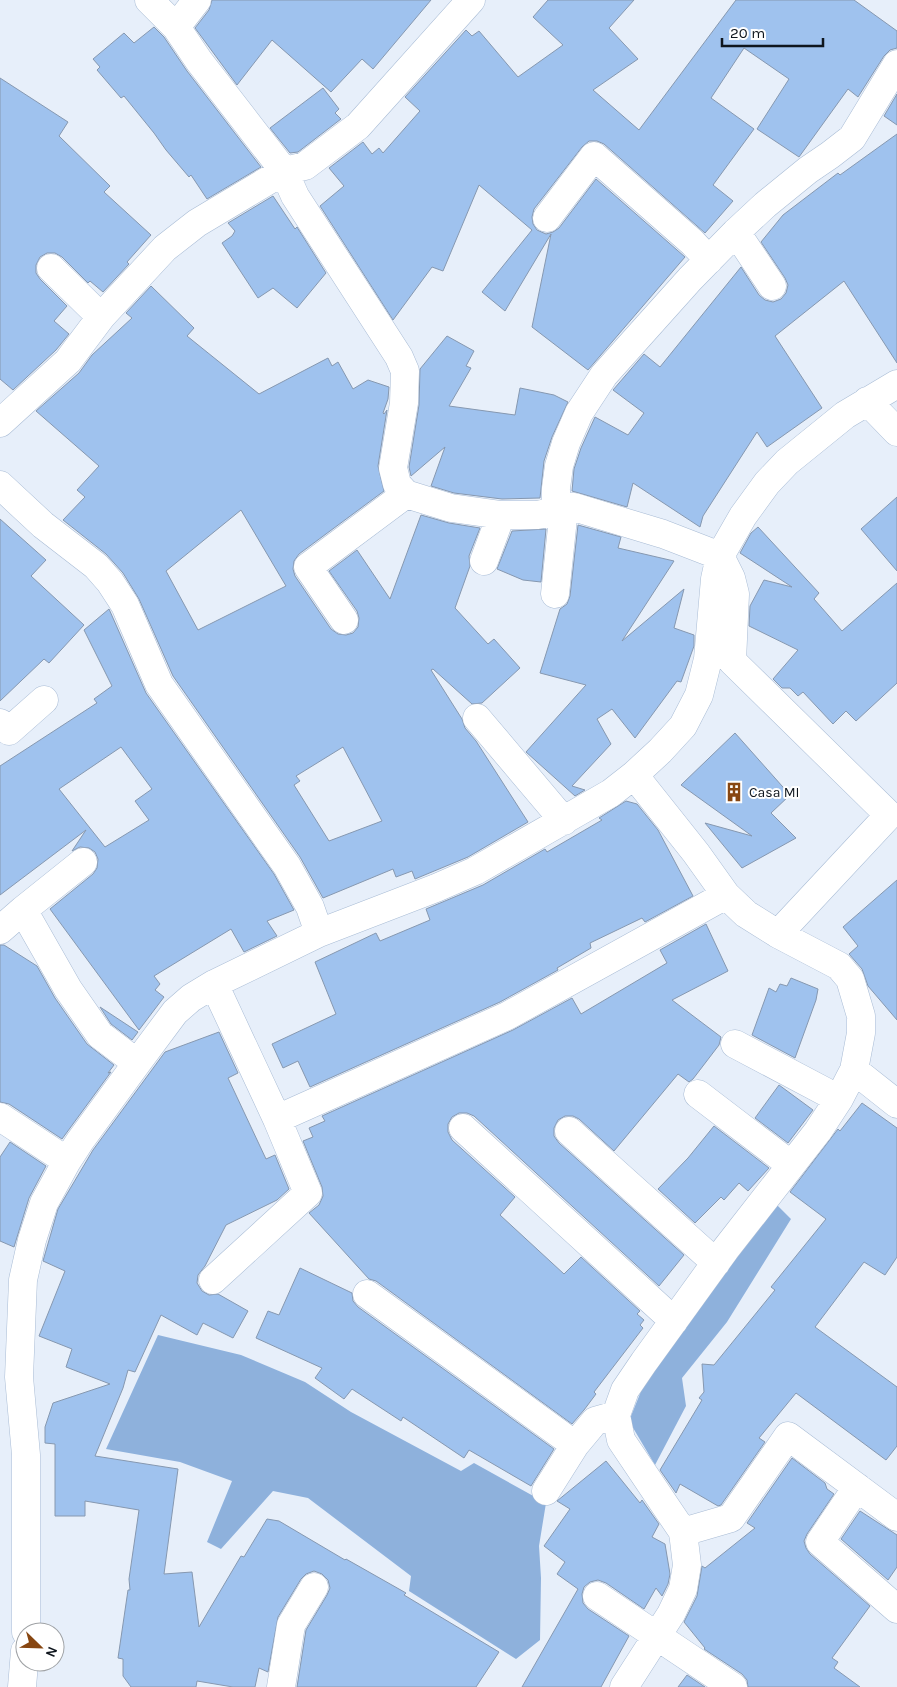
<svg xmlns="http://www.w3.org/2000/svg" width="897" height="1687" viewBox="0 0 897 1687" font-family="Karla,sans-serif">
  <rect width="100%" height="100%" fill="#e7effa"/>
  <!-- forest -->
  <path fill="#8eb1dc" d="M 777,1205 L 791,1219 L 727,1322 L 682,1378 L 686,1406 L 655,1465 L 629,1421 L 648,1374 Z
    M 158,1335 L 241,1355 L 305,1382 L 351,1412 L 461,1471 L 474,1463 L 546,1503 L 539,1546 L 541,1578 L 540,1640 L 516,1659 L 409,1591 L 411,1576 L 308,1498 L 273,1491 L 221,1549 L 207,1542 L 232,1481 L 180,1462 L 106,1449 Z"/>
  <!-- building -->
  <path fill="#9fc2ee" stroke="#8698b0" fill-rule="evenodd" d="M 212,0 L 431,0 L 373,69 L 362,59 L 331,92 L 272,40 L 237,85 L 195,28 L 209,10 Z
    M 548,0 L 634,0 L 609,28 L 638,59 L 593,90 L 639,130 L 736,0 L 854,0 L 897,31 L 897,48 L 890,50 L 884,56 L 858,97 L 848,89 L 799,157 L 757,129 L 789,79 L 744,48 L 711,98 L 754,129 L 713,185 L 733,201 L 705,233 L 604,144 L 597,141 L 589,141 L 582,147 L 534,209 L 532,217 L 533,224 L 537,230 L 546,234 L 553,232 L 559,228 L 596,179 L 685,257 L 588,370 L 532,327 L 551,234 L 505,311 L 482,292 L 532,230 L 479,185 L 443,271 L 432,267 L 393,320 L 320,206 L 344,186 L 329,168 L 363,142 L 372,154 L 379,148 L 383,153 L 420,111 L 405,97 L 466,30 L 472,36 L 479,31 L 518,77 L 563,45 L 533,17 Z
    M 154,27 L 164,37 L 187,71 L 261,167 L 207,199 L 191,175 L 189,177 L 166,150 L 154,133 L 124,96 L 121,98 L 97,70 L 100,67 L 93,59 L 124,33 L 134,43 Z
    M 0,78 L 68,122 L 59,136 L 110,186 L 104,192 L 151,235 L 127,262 L 129,264 L 103,292 L 90,281 L 88,283 L 62,257 L 55,253 L 47,253 L 40,257 L 36,265 L 36,273 L 40,279 L 67,306 L 54,321 L 69,334 L 56,350 L 13,390 L 0,379 Z
    M 323,88 L 339,109 L 335,113 L 341,119 L 298,152 L 290,153 L 270,128 Z
    M 897,94 L 897,125 L 884,116 Z
    M 897,134 L 897,363 L 844,281 L 775,336 L 822,408 L 767,447 L 757,432 L 703,516 L 700,527 L 633,483 L 627,507 L 572,491 L 574,469 L 581,448 L 595,417 L 628,435 L 644,413 L 613,390 L 644,354 L 660,367 L 741,267 L 759,295 L 765,300 L 773,302 L 781,299 L 786,293 L 788,285 L 785,278 L 761,242 L 783,215 L 838,173 L 840,175 Z
    M 273,196 L 295,229 L 297,227 L 326,273 L 297,308 L 273,288 L 258,298 L 222,243 L 232,236 L 235,231 L 228,223 Z
    M 151,286 L 194,328 L 187,336 L 259,394 L 328,358 L 332,366 L 338,362 L 353,389 L 368,380 L 389,387 L 388,399 L 383,413 L 384,414 L 387,410 L 378,466 L 384,491 L 299,554 L 294,561 L 293,569 L 295,576 L 331,629 L 338,634 L 346,635 L 353,633 L 358,627 L 359,618 L 357,611 L 329,571 L 357,550 L 390,599 L 421,515 L 449,523 L 480,528 L 469,556 L 470,566 L 455,608 L 488,644 L 494,639 L 520,668 L 482,703 L 472,704 L 433,669 L 431,670 L 462,719 L 465,728 L 476,741 L 528,822 L 468,857 L 415,879 L 412,871 L 396,877 L 393,869 L 323,898 L 300,857 L 173,676 L 139,599 L 123,573 L 106,554 L 63,520 L 85,497 L 77,490 L 99,466 L 36,411 L 79,373 L 92,355 L 132,318 L 126,313 ZM 241,510 L 286,586 L 198,630 L 166,571 ZM 343,747 L 382,821 L 329,841 L 294,785 L 300,781 L 296,776 Z
    M 447,336 L 474,351 L 466,366 L 471,368 L 449,406 L 515,415 L 520,388 L 554,395 L 568,402 L 552,437 L 544,461 L 540,498 L 502,499 L 454,493 L 431,486 L 445,447 L 411,476 L 409,467 L 419,405 L 420,369 Z
    M 897,497 L 897,571 L 861,529 Z
    M 0,519 L 46,560 L 31,576 L 84,625 L 49,663 L 44,659 L 0,701 Z
    M 578,525 L 621,537 L 618,548 L 674,561 L 622,641 L 684,589 L 674,628 L 694,635 L 694,646 L 681,682 L 677,681 L 635,738 L 612,709 L 597,719 L 611,744 L 572,786 L 585,790 L 575,796 L 526,752 L 586,685 L 540,673 L 560,609 L 567,604 L 570,596 Z
    M 758,527 L 819,593 L 814,599 L 842,631 L 897,583 L 897,683 L 856,721 L 846,711 L 833,724 L 803,692 L 798,696 L 790,688 L 782,688 L 773,679 L 798,650 L 749,626 L 750,606 L 764,580 L 792,587 L 740,553 L 751,533 Z
    M 546,529 L 541,582 L 523,580 L 497,569 L 512,531 Z
    M 109,609 L 146,693 L 274,874 L 294,910 L 267,921 L 277,936 L 244,952 L 231,929 L 154,976 L 160,984 L 155,990 L 164,997 L 139,1030 L 50,909 L 93,874 L 97,868 L 98,859 L 95,852 L 89,848 L 80,847 L 72,851 L 86,830 L 0,895 L 0,766 L 97,703 L 94,699 L 112,686 L 84,630 ZM 121,747 L 152,789 L 135,801 L 149,820 L 105,847 L 59,789 Z
    M 735,733 L 790,795 L 771,813 L 796,838 L 742,868 L 705,823 L 752,836 L 681,785 Z
    M 626,801 L 637,804 L 658,830 L 693,896 L 645,922 L 642,918 L 590,943 L 591,948 L 557,968 L 558,970 L 500,1002 L 310,1087 L 298,1061 L 283,1068 L 272,1044 L 336,1014 L 315,962 L 376,933 L 380,941 L 430,920 L 426,909 L 483,885 L 545,849 L 547,852 L 602,820 L 599,818 Z
    M 897,880 L 897,1020 L 868,986 L 862,969 L 849,954 L 858,946 L 843,927 Z
    M 706,924 L 728,971 L 672,1000 L 721,1037 L 719,1045 L 693,1079 L 689,1082 L 678,1074 L 614,1151 L 579,1119 L 573,1116 L 565,1116 L 558,1120 L 554,1128 L 554,1136 L 559,1143 L 684,1255 L 659,1286 L 474,1116 L 467,1113 L 459,1113 L 452,1117 L 448,1124 L 448,1132 L 452,1140 L 515,1197 L 500,1215 L 564,1274 L 581,1257 L 640,1311 L 637,1314 L 644,1320 L 640,1325 L 643,1328 L 594,1392 L 596,1394 L 584,1410 L 572,1424 L 376,1281 L 369,1279 L 309,1213 L 319,1205 L 323,1196 L 322,1187 L 303,1141 L 313,1137 L 309,1128 L 325,1121 L 322,1116 L 513,1030 L 572,998 L 581,1014 L 667,963 L 660,950 Z
    M 0,945 L 4,945 L 37,966 L 55,998 L 87,1044 L 114,1065 L 108,1073 L 111,1072 L 62,1139 L 9,1104 L 0,1102 Z
    M 791,978 L 818,989 L 816,1000 L 795,1058 L 752,1035 L 769,988 L 776,992 L 780,984 L 787,986 Z
    M 100,1007 L 138,1032 L 132,1040 L 111,1024 Z
    M 219,1032 L 238,1073 L 228,1078 L 266,1159 L 275,1155 L 289,1189 L 277,1200 L 226,1225 L 205,1266 L 198,1275 L 197,1283 L 202,1291 L 209,1295 L 218,1294 L 248,1311 L 233,1338 L 203,1323 L 197,1335 L 161,1315 L 135,1372 L 128,1370 L 123,1388 L 95,1456 L 178,1469 L 164,1574 L 192,1572 L 199,1627 L 241,1556 L 244,1557 L 267,1519 L 279,1521 L 345,1560 L 346,1559 L 406,1593 L 404,1595 L 499,1652 L 476,1687 L 297,1687 L 306,1630 L 327,1595 L 330,1588 L 328,1580 L 322,1574 L 314,1571 L 306,1574 L 301,1579 L 278,1617 L 268,1672 L 259,1668 L 255,1687 L 233,1687 L 197,1681 L 196,1687 L 131,1687 L 123,1676 L 123,1659 L 118,1658 L 128,1590 L 130,1590 L 129,1579 L 139,1510 L 85,1501 L 85,1516 L 55,1516 L 55,1444 L 45,1443 L 45,1427 L 53,1403 L 110,1384 L 66,1367 L 72,1349 L 39,1336 L 65,1271 L 43,1261 L 58,1209 L 93,1150 L 165,1052 Z
    M 779,1085 L 813,1110 L 788,1143 L 755,1118 Z
    M 862,1103 L 897,1128 L 897,1257 L 885,1275 L 864,1262 L 815,1327 L 897,1387 L 897,1446 L 886,1460 L 796,1393 L 759,1438 L 765,1442 L 721,1505 L 718,1506 L 680,1484 L 676,1493 L 660,1470 L 702,1400 L 699,1398 L 704,1392 L 702,1364 L 714,1365 L 775,1290 L 771,1287 L 826,1219 L 790,1192 L 838,1129 L 840,1131 Z
    M 714,1126 L 769,1168 L 748,1191 L 739,1183 L 724,1200 L 721,1197 L 695,1223 L 658,1189 L 688,1158 Z
    M 10,1142 L 46,1166 L 29,1198 L 14,1247 L 0,1241 L 0,1157 Z
    M 300,1268 L 352,1293 L 353,1301 L 358,1307 L 554,1449 L 531,1486 L 469,1450 L 464,1458 L 403,1417 L 401,1421 L 352,1389 L 344,1399 L 315,1378 L 322,1368 L 256,1338 L 268,1311 L 279,1315 Z
    M 792,1458 L 825,1483 L 827,1489 L 834,1494 L 807,1534 L 804,1541 L 806,1548 L 810,1554 L 870,1606 L 832,1658 L 838,1662 L 834,1668 L 860,1687 L 748,1687 L 747,1680 L 742,1674 L 704,1649 L 705,1648 L 684,1622 L 697,1596 L 702,1566 L 705,1568 L 755,1528 L 747,1523 Z
    M 606,1461 L 640,1503 L 642,1500 L 659,1524 L 652,1537 L 665,1544 L 670,1574 L 668,1584 L 662,1596 L 656,1588 L 644,1609 L 606,1583 L 598,1580 L 590,1582 L 584,1587 L 582,1594 L 583,1603 L 588,1609 L 629,1636 L 601,1687 L 522,1687 L 578,1589 L 557,1574 L 565,1562 L 544,1546 L 570,1509 L 557,1501 Z
    M 860,1511 L 897,1535 L 897,1567 L 888,1580 L 841,1539 Z
    M 687,1675 L 705,1687 L 678,1687 Z"/>
  <g fill="none" stroke-linecap="round" stroke-linejoin="round">
    <defs>
      <path id="minor" d="M 149,0 L 176,27 L 199,61 L 284,171 L 295,196 L 399,357 L 405,371 L 404,403 L 393,468 L 397,484 L 406,494 L 451,508 L 501,515 L 537,515 L 547,513 L 556,506 L 574,507 L 663,534 L 720,556 L 731,578 L 735,594 L 732,661 L 889,815 L 778,934
        M 176,27 L 197,0
        M 547,218 L 594,156 L 692,242 L 709,260
        M 736,232 L 772,286
        M 51,268 L 101,317
        M 867,401 L 897,432
        M 0,423 L 68,361 L 101,317 L 165,248 L 197,223 L 284,171 L 305,166 L 358,126 L 471,0
        M 0,485 L 43,525 L 96,566 L 110,582 L 125,605 L 159,684 L 287,866 L 310,907 L 319,933
        M 484,561 L 501,515
        M 555,594 L 563,518 L 556,506 L 556,488 L 559,466 L 566,443 L 579,413 L 604,375 L 690,279 L 736,232 L 765,205 L 808,170 L 830,155 L 852,138 L 897,64
        M 344,620 L 308,567 L 406,494
        M 477,718 L 564,821
        M 0,723 L 9,731 L 44,700
        M 23,910 L 83,862
        M 0,930 L 23,910 L 68,989 L 100,1035 L 137,1063
        M 214,984 L 277,1119 L 507,1016 L 726,895
        M 735,1044 L 839,1099
        M 854,1070 L 897,1104
        M 698,1094 L 791,1165
        M 0,1117 L 67,1161
        M 463,1128 L 674,1321
        M 569,1131 L 716,1263
        M 213,1280 L 308,1193 L 277,1119
        M 367,1294 L 575,1445 L 595,1421 L 616,1415
        M 857,1487 L 820,1542 L 897,1609
        M 546,1491 L 575,1445
        M 683,1532 L 731,1518 L 788,1436 L 897,1517
        M 597,1596 L 733,1687
        M 26,1632 L 26,1455 L 19,1377 L 23,1280 L 32,1240 L 44,1203 L 67,1161 L 80,1141 L 137,1063 L 175,1012 L 191,998 L 214,984 L 319,933 L 436,888 L 475,871 L 611,793 L 634,775 L 660,751 L 683,726 L 699,695 L 708,659 L 715,579 L 720,556 L 743,516 L 767,483 L 787,462 L 845,415 L 897,384
        M 22,1687 L 25,1651
        M 281,1687 L 291,1625 L 314,1587
        M 624,1687 L 671,1614 L 683,1589 L 687,1565 L 683,1532 L 621,1440 L 616,1415 L 625,1390 L 644,1362 L 725,1250 L 818,1131 L 839,1099 L 854,1070 L 861,1033 L 861,1016 L 850,979 L 839,966 L 778,934 L 746,914 L 726,895 L 696,853 L 634,775"/>
    </defs>
    <!-- minor casing -->
    <use href="#minor" stroke="#a9bcd5" stroke-width="29"/>
    <!-- minor -->
    <use href="#minor" stroke="#fff" stroke-width="28"/>
  </g>
  <!-- icons -->
  <defs>
    <symbol id="building-bare" viewBox="-9 -9 18 18"><path d="M-4-6H4V6H1V3H-1V6H-4ZM-2.5-4.3h1.7v1.8h-1.7ZM.8-4.3h1.7v1.8H.8ZM-2.5-1h1.7V.8h-1.7ZM.8-1h1.7V.8H.8Z" fill="#874611" stroke="#fff" stroke-width="2.5" paint-order="stroke"/></symbol>
  </defs>
  <g fill-rule="evenodd">
    <use href="#building-bare" x="720" y="778" width="28" height="28"/>
  </g>
  <g text-anchor="middle" dominant-baseline="central" stroke-width="4" stroke-linejoin="round" paint-order="stroke">
    <!-- poi labels -->
    <g font-size="14" fill="#0f161e" stroke="#fff" text-anchor="start">
      <text x="749" y="792">Casa MI</text>
    </g>
  </g>
  <!-- north arrow -->
  <g transform="translate(40 1647) rotate(113)"><circle r="24" fill="#ffffff" stroke="#9fa2a5"/>
  <path d="M0-4L9 19L0 12L-9 19Z" fill="#874611"/>
  <text y="-8" font-size="14" font-weight="bold" text-anchor="middle" fill="#0f161e">N</text>
  </g>
  <!-- scale -->
  <path d="M722 38v8h101v-8" fill="none" stroke="#0f161e" stroke-width="2.5"/>
  <text x="730" y="38" font-size="15" fill="#0f161e" stroke="#ffffff" stroke-width="4" paint-order="stroke">20 m</text>
</svg>
